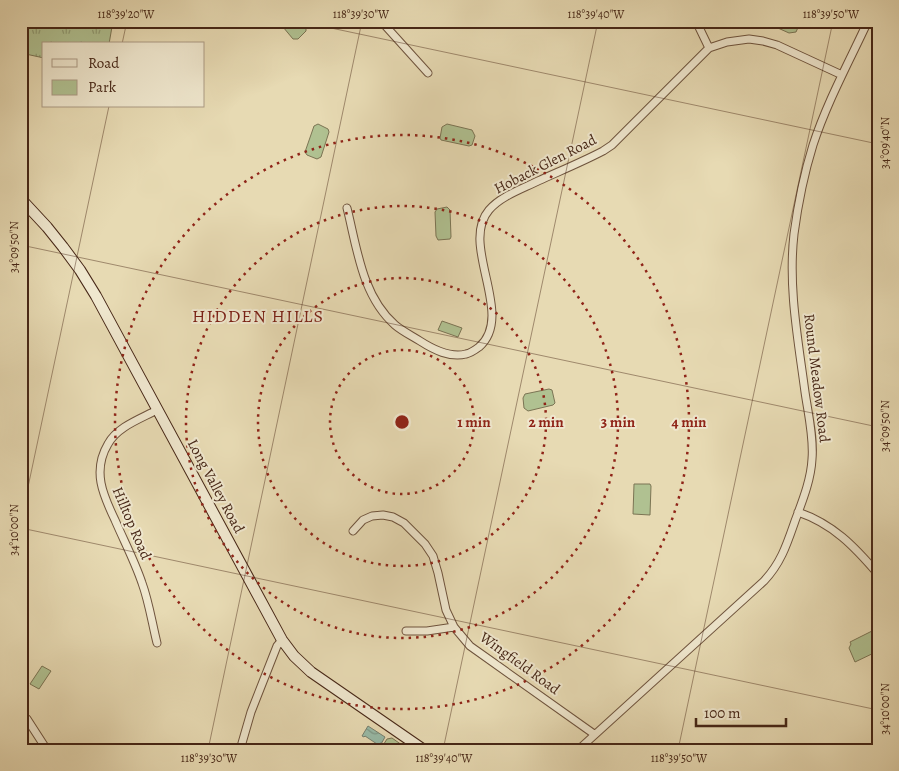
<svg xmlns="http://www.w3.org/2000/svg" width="899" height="771" viewBox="0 0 899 771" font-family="Alegreya,serif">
  <defs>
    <pattern id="grass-tufts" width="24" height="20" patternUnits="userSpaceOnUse" patternTransform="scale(1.25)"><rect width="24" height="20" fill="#b0c191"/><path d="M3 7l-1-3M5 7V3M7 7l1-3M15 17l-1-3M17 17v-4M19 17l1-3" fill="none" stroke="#919d75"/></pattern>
    <pattern id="water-waves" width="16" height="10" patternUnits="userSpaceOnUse" patternTransform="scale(1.25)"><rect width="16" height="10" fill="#98bba8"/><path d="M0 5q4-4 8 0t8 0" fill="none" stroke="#7e9888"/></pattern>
  </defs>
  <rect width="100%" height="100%" fill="#e7dab3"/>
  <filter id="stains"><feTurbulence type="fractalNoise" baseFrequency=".004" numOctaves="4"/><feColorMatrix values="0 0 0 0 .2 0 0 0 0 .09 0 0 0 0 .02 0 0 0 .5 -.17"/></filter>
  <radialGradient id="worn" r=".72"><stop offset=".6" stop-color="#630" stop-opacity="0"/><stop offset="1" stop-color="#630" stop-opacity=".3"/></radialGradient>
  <!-- grass -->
  <path fill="url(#grass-tufts)" stroke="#7b7454" d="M 22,21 L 113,21 L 109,44 L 44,44 L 44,58 L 21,53 C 21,43 24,32 22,21 Z"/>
  <!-- green -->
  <path fill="#b0c191" stroke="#7b7454" d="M 278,21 L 302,21 L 306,26 L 306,31 L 298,39 L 293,39 Z
    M 768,21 L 800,21 L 800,23 L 796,32 L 789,33 L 769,24 Z
    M 318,124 L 328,129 L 329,132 L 321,157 L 317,159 L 307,155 L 305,152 L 314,126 Z
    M 447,124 L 472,130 L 475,136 L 472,145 L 469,146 L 441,140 L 440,138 L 442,127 Z
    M 447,207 L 450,210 L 451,237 L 450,239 L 438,240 L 436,236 L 435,212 L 437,209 Z
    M 442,321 L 462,328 L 458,337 L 438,330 Z
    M 549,389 L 552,390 L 555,403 L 553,405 L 528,411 L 524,408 L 523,398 L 525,394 Z
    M 634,484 L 650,484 L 651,486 L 650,515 L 633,514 Z
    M 876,629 L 878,632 L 878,651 L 855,662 L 849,648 L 851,644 L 850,642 Z
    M 42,666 L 51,671 L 39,689 L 30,684 Z
    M 392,738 L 409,750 L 380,750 L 387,739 Z"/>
  <!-- water -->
  <path fill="url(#water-waves)" stroke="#777f6e" d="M 368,726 L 385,737 L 380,746 L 365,736 L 364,737 L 362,736 Z"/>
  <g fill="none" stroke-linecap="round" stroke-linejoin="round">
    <defs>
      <path id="street" d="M 381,21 L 428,73
        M 696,21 L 709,48
        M 347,208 C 357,248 362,296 395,325 C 402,331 412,336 420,341 C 434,350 450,358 466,354 C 471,353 475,350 479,347 C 516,315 459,245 489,210 C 501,196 522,189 538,181 C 560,171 582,162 603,151 L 612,145 L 709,48 L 727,42 L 749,39 L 763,41 L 777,45 L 842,75
        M 157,410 C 140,419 117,427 108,444 C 92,471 103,495 115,520 C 124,541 135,562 142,583 C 149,602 152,623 157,643
        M 798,512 C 833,524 854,546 878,574
        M 353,531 L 363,520 L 372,516 L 383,515 L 393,517 L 404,523 L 425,544 L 433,556 L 438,573 L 446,610 L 454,627 L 470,646 L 594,734
        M 406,631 L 427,631 L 454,627
        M 21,714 L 27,719 L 47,750
        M 135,750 L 147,748 L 164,750
        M 240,750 L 251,712 L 277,646 L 282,640
        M 578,750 L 764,581 C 781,563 787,544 795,521 C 802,502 811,480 812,459 C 814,438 808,413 805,392 C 798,339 788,287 794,234 C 798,204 804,174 813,145 C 827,102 849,62 868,21"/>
      <path id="secondary" d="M 21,199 L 47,227 L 63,247 L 80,270 L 96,296 L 282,640 L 294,656 L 311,672 L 424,750"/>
    </defs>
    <!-- street casing -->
    <use href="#street" stroke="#6e533d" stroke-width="9"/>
    <!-- secondary casing -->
    <use href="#secondary" stroke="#462616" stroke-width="12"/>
    <!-- street -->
    <use href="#street" stroke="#efe7ce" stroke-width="7"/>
    <!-- secondary -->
    <use href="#secondary" stroke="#efe7ce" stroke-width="10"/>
  </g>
  <!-- ticks -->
  <path fill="none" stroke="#462616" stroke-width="1" stroke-opacity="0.45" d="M 298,21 L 878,144M 122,44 L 127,21M 21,245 L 878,427M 21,520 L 109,106M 21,528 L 878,710M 208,750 L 362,21M 443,750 L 598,21M 678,750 L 833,21"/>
  <!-- distance rings -->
  <g fill="none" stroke="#8f2418" stroke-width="2.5" stroke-dasharray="2.5 5">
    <circle cx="402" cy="422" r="72"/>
    <circle cx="402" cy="422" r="144"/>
    <circle cx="402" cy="422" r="216"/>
    <circle cx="402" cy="422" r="287"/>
  </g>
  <g text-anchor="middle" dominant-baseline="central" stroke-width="4" stroke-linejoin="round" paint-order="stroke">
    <!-- street labels -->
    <g font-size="15" fill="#462616" stroke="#efe7ce">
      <text transform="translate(545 164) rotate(-27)">Hoback Glen Road</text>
      <text transform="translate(817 378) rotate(83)">Round Meadow Road</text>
      <text transform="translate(216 486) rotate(62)">Long Valley Road</text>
      <text transform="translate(132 523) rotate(67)">Hilltop Road</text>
      <text transform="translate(520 663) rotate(36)">Wingfield Road</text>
    </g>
    <!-- quarter labels -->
    <g font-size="18" letter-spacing="1" fill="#7a1f14" stroke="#efe7ce">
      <text x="258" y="316">HIDDEN HILLS</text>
    </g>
  </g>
  <circle cx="402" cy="422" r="8" fill="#8f2418" stroke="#efe7ce" stroke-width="2.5"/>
  <g font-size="15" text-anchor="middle" font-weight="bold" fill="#8f2418" stroke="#efe7ce" stroke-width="4" stroke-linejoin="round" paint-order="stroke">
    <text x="474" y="427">1 min</text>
    <text x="546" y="427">2 min</text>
    <text x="618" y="427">3 min</text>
    <text x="689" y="427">4 min</text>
  </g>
  <!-- margin -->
  <rect width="899" height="771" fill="none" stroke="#e7dab3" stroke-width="55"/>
  <!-- legend -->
  <rect x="42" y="42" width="162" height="65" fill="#efe7ce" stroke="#ab9a84"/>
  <rect x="52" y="59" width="25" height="8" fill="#efe7ce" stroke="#ab9a84"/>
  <text x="88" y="68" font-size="15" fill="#462616">Road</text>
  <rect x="52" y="80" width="25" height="15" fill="#b0c191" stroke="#ab9a84"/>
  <text x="88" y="92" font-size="15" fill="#462616">Park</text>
  <!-- scale -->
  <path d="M696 718v8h90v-8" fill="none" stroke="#462616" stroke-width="2.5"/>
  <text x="704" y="718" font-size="15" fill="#462616" stroke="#efe7ce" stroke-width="4" paint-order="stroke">100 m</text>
  <rect x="28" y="28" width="844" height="716" fill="none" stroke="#462616" stroke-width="2"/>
  <g font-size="12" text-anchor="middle" fill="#462616">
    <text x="126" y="18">118°39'20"W</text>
    <text x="361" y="18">118°39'30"W</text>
    <text x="596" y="18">118°39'40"W</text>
    <text x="831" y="18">118°39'50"W</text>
    <text transform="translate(885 143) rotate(-90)" y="4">34°09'40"N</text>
    <text transform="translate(14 247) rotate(-90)" y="4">34°09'50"N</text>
    <text transform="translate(885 426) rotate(-90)" y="4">34°09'50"N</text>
    <text transform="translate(14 530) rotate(-90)" y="4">34°10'00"N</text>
    <text transform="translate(885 709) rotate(-90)" y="4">34°10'00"N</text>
    <text x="209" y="762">118°39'30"W</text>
    <text x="444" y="762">118°39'40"W</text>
    <text x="679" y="762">118°39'50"W</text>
  </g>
  <rect width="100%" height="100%" filter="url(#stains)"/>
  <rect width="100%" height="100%" fill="url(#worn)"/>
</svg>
